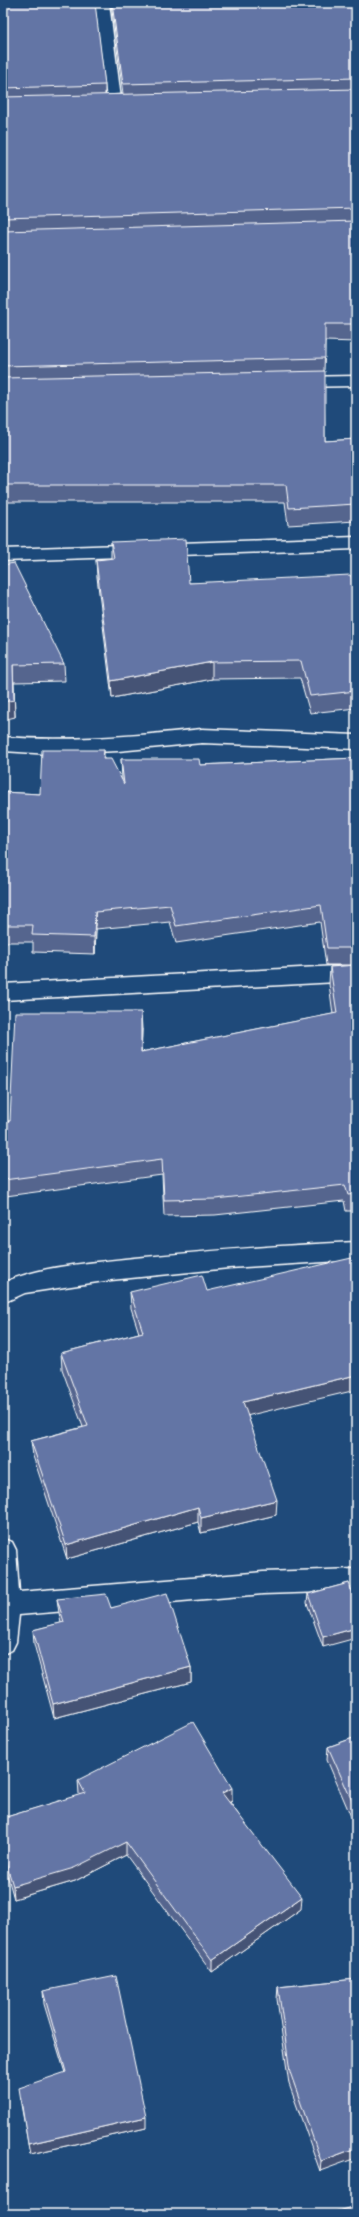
<svg xmlns="http://www.w3.org/2000/svg" width="359" height="2217" viewBox="0 0 359 2217" font-family="Sriracha,sans-serif">
  <rect width="100%" height="100%" fill="#1f4a7a"/>
  <filter id="ink" filterUnits="userSpaceOnUse"><feTurbulence type="fractalNoise" baseFrequency=".025" numOctaves="2"/><feDisplacementMap in="SourceGraphic" scale="8" xChannelSelector="R" yChannelSelector="G"/><feConvolveMatrix kernelMatrix="1 2 1 2 8 2 1 2 1" color-interpolation-filters="sRGB"/></filter>
  <g filter="url(#ink)">
    <g fill="none" stroke-linecap="round" stroke-linejoin="round">
      <defs>
        <path id="minor" d="M 95,3 L 109,3 L 122,107 L 120,110 L 110,110 L 108,107 Z
          M 356,376 L 356,386 L 295,387 L 289,386 L 287,382 L 289,378 L 295,377 Z
          M 356,537 L 356,549 L 3,561 L 3,549 Z
          M 202,729 L 356,735 L 356,749 L 202,743 L 118,751 L 50,754 L 3,751 L 3,737 C 70,742 135,736 202,729 Z
          M 356,965 L 356,981 L 3,1000 L 3,984 Z
          M 356,1242 L 356,1260 L 229,1268 L 111,1280 L 25,1293 L 3,1303 L 3,1283 C 43,1265 91,1263 134,1258 C 208,1251 282,1245 356,1242 Z
          M 3,1539 L 12,1542 L 16,1550 L 19,1592 L 263,1572 L 356,1569 L 356,1591 L 263,1594 L 19,1615 L 16,1642 L 12,1650 L 3,1654 Z"/>
      </defs>
      <!-- minor casing -->
      <use href="#minor" stroke="#fff" stroke-width="3"/>
      <!-- minor -->
      <use href="#minor" fill="#1f4a7a" fill-rule="evenodd"/>
    </g>
    <!-- wall -->
    <path fill="#55658e" stroke="#fff" d="M 3,3 L 105,85 L 105,95 L 123,94 L 111,3 L 356,3 L 356,342 L 325,341 L 324,371 L 325,441 L 356,439 L 356,521 L 288,525 L 285,502 L 3,502 Z
      M 111,542 L 189,583 L 356,584 L 356,708 L 310,713 L 300,678 L 212,679 L 112,698 L 97,577 L 96,560 L 111,559 Z
      M 3,565 L 64,664 L 65,681 L 14,682 L 15,717 Z
      M 104,750 L 104,759 L 122,780 L 121,759 L 200,765 L 356,758 L 356,965 L 326,965 L 320,922 L 176,943 L 170,922 L 96,929 L 95,954 L 33,952 L 33,942 L 3,942 L 3,792 L 40,794 Z
      M 356,965 L 356,1211 L 346,1211 L 344,1201 L 215,1215 L 164,1216 L 162,1175 L 6,1196 L 3,1179 L 3,1122 L 10,1121 L 142,1029 L 141,1052 L 333,1014 L 329,984 L 330,967 Z
      M 130,1292 L 248,1416 L 276,1515 L 201,1533 L 198,1522 L 67,1559 L 33,1456 L 31,1441 L 83,1427 L 62,1369 L 61,1353 L 139,1333 L 131,1308 Z
      M 349,1583 L 323,1647 L 307,1603 L 308,1594 Z
      M 57,1599 L 111,1608 L 191,1667 L 191,1682 L 54,1718 L 34,1644 L 33,1630 L 61,1623 L 59,1613 Z
      M 356,1737 L 356,1825 L 355,1826 L 327,1760 L 328,1747 Z
      M 78,1780 L 232,1801 L 230,1802 L 301,1909 L 212,1972 L 126,1855 L 75,1881 L 14,1899 L 3,1860 L 3,1818 L 80,1795 L 79,1794 Z
      M 356,1979 L 320,2171 L 289,2084 L 277,1999 L 278,1987 Z
      M 43,1991 L 146,2128 L 30,2154 L 20,2099 L 65,2073 L 44,2004 Z"/>
    <!-- shaded-wall -->
    <path fill="#455274" stroke="#fff" d="M 212,662 L 212,679 L 112,698 L 111,681 Z
      M 13,665 L 15,717 L 3,720 L 3,702 Z
      M 95,912 L 96,929 L 95,954 L 94,937 Z
      M 141,1012 L 142,1029 L 141,1069 Z
      M 356,1375 L 356,1390 L 242,1417 L 243,1402 Z
      M 277,1500 L 276,1515 L 201,1533 L 201,1518 Z
      M 198,1507 L 198,1522 L 67,1559 L 66,1545 Z
      M 356,1628 L 356,1638 L 323,1647 L 323,1637 Z
      M 191,1667 L 191,1682 L 54,1718 L 53,1704 Z
      M 232,1788 L 232,1801 L 222,1806 L 222,1793 Z
      M 126,1842 L 126,1855 L 75,1881 L 14,1899 L 13,1886 Z
      M 302,1897 L 301,1909 L 212,1972 L 212,1960 Z
      M 146,2117 L 146,2128 L 30,2154 L 28,2144 Z
      M 356,2148 L 356,2158 L 320,2171 L 321,2161 Z"/>
    <!-- building -->
    <path fill="#6375a5" stroke="#fff" d="M 3,3 L 95,3 L 105,85 L 3,88 Z
      M 112,3 L 356,3 L 356,78 L 123,84 Z
      M 356,89 L 356,208 L 3,218 L 3,97 Z
      M 356,221 L 356,324 L 325,324 L 325,358 L 3,366 L 3,231 Z
      M 325,371 L 325,441 L 356,439 L 356,504 L 289,508 L 286,485 L 3,485 L 3,378 Z
      M 186,539 L 189,583 L 350,575 L 356,584 L 356,691 L 310,696 L 301,661 L 212,662 L 111,681 L 96,560 L 114,558 L 111,542 Z
      M 14,563 L 64,664 L 13,665 L 14,700 L 3,702 L 3,565 Z
      M 42,750 L 104,750 L 103,759 L 111,759 L 124,784 L 121,759 L 199,759 L 200,765 L 356,758 L 356,948 L 327,948 L 321,905 L 176,926 L 170,905 L 95,912 L 94,937 L 32,935 L 33,925 L 3,925 L 3,792 L 40,794 Z
      M 356,965 L 356,1194 L 348,1195 L 345,1185 L 215,1199 L 164,1200 L 162,1159 L 4,1180 L 3,1171 L 3,1122 L 10,1121 L 15,1012 L 141,1012 L 141,1052 L 337,1013 L 330,967 Z
      M 356,1257 L 356,1375 L 243,1402 L 277,1500 L 201,1518 L 198,1507 L 66,1545 L 31,1441 L 88,1426 L 61,1353 L 143,1332 L 130,1292 L 202,1275 L 207,1291 Z
      M 349,1583 L 356,1602 L 356,1628 L 323,1637 L 308,1594 Z
      M 167,1593 L 191,1667 L 53,1704 L 33,1630 L 64,1622 L 57,1599 L 106,1594 L 111,1608 Z
      M 193,1722 L 232,1788 L 222,1793 L 302,1897 L 212,1960 L 126,1842 L 74,1868 L 13,1886 L 3,1853 L 3,1818 L 85,1793 L 78,1780 Z
      M 356,1737 L 356,1810 L 328,1747 Z
      M 116,1976 L 146,2117 L 28,2144 L 19,2088 L 66,2072 L 43,1991 Z
      M 356,1979 L 356,2148 L 321,2161 L 290,2072 L 278,1987 Z
      M 356,2206 L 356,2214 L 326,2214 Z"/>
  </g>
  <!-- margin -->
  <rect width="359" height="2217" fill="none" stroke="#1f4a7a" stroke-width="16"/>
  <rect x="8" y="8" width="343" height="2201" fill="none" stroke="#fff" stroke-width="1.5" filter="url(#ink)"/>
</svg>
